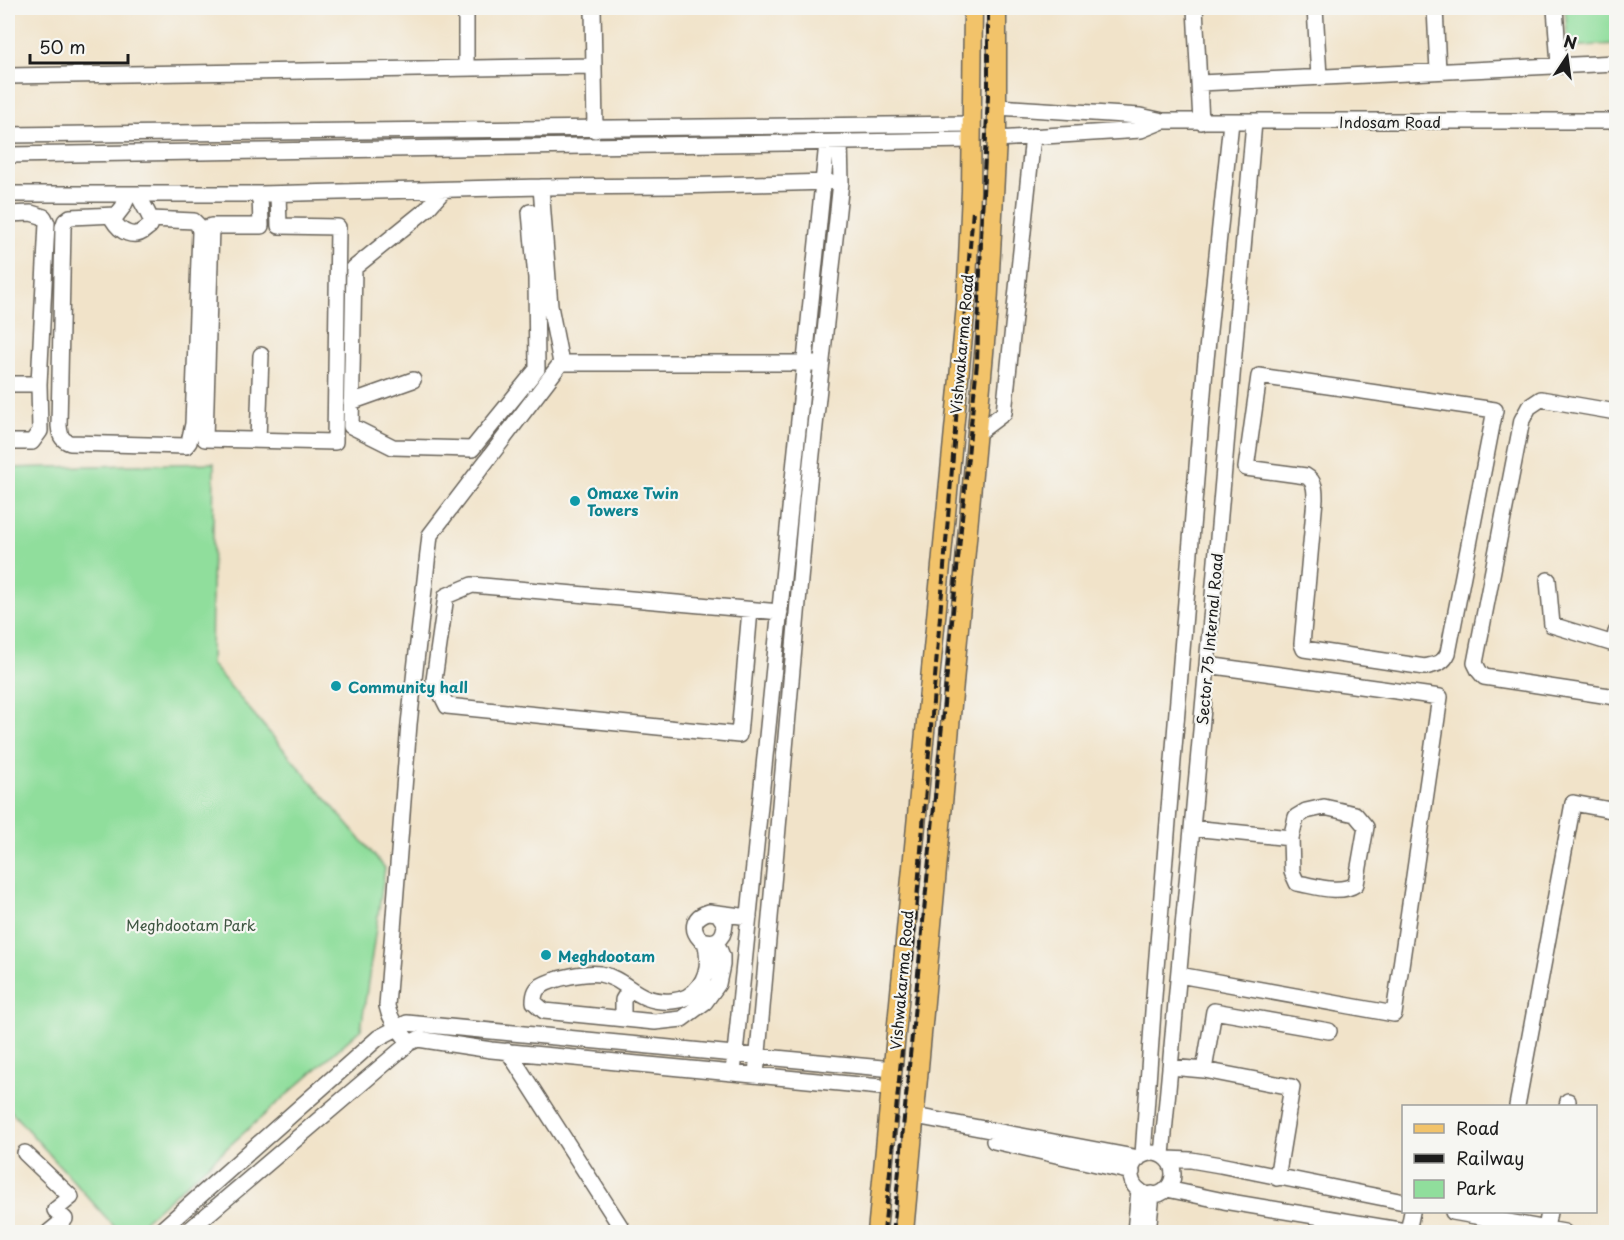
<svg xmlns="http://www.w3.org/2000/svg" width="1624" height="1240" viewBox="0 0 1624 1240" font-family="'Playpen Sans',sans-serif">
  <rect width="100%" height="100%" fill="#f6f6f2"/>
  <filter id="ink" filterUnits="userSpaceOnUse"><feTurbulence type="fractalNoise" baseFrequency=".0167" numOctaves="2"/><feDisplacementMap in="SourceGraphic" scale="12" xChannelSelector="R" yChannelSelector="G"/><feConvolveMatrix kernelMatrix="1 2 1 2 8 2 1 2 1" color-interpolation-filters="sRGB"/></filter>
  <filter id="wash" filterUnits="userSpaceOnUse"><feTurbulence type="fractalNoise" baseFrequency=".008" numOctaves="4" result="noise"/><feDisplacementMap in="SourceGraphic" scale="24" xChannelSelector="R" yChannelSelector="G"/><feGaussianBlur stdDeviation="1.35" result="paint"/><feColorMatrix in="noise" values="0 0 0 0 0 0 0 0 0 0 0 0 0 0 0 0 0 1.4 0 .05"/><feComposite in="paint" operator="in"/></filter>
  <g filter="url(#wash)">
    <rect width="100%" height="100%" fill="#f1e3c9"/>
    <!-- green -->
    <path fill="#90de9c" stroke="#567d5c" stroke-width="1.5" d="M 1565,8 L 1616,8 L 1616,44 L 1568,47 Z
      M 214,463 L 211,664 L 385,868 L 361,1029 L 132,1232 L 119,1232 L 8,1108 L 8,468 Z"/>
  </g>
  <g filter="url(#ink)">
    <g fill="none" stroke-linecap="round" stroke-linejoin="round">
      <defs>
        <path id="minor" d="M 466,8 L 466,68
          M 593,8 L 595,130
          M 1195,8 L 1201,122
          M 1315,8 L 1319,77
          M 1435,8 L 1438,71
          M 1555,8 L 1559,65
          M 8,76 L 594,66
          M 1200,83 L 1616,63
          M 997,107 L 1140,116 L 1163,121 L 1616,121
          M 8,135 L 972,124
          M 997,139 L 1141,130 L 1163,121
          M 8,155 L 972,140
          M 541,187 L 550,306 L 561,363
          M 443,191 L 427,209 L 354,268 L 351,426 L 393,447 L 472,449 L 537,369 L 536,278 L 530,212
          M 8,194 L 260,194 L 541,187 L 676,186 L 829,182
          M 129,194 L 123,207 L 113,220 C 120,232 134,240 146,229 C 150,226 151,226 151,221 C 150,215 141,202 138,194
          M 260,194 L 261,226 L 211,226 L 205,439 L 335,442 L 338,227 L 279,226 L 278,194
          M 8,214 L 31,213 L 44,217 L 47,223 L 39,384 L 40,431 L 32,442 L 8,442
          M 116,215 L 70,217 L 65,221 L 63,227 L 59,426 C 60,435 61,440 70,443 L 186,446 L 189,442 L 193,424 L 200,231 L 198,225 L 194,221 L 151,219
          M 1259,376 L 1495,410 L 1448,653 C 1443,664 1436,664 1425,667 L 1304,649 L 1302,644 L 1315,499 C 1315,490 1315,481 1306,476 L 1246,468 Z
          M 8,384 L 39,384
          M 351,402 L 413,380
          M 1616,412 L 1541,399 L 1529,407 L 1522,420 L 1475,663 L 1479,671 L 1484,677 L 1616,697
          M 976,434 L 1004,413 L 1033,136
          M 258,440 L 261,355
          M 1548,580 L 1552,625 L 1614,644 L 1616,632
          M 750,610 L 739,735 L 447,706 L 434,680 L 446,596 L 472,585 L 780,612
          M 1192,828 L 1291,838 L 1296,817 L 1306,811 L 1324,807 L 1355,814 L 1366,827 L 1356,884 C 1340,895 1315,886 1297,883 L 1292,872 L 1291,838
          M 719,915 L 725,924 C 724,940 714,945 700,939 C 690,928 694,916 709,912 L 749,917
          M 705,941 C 709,956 709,973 699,986 C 693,995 683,1000 672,1001 C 636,1004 628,979 600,974 C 585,972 554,978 541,986 C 535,989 534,995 534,1002 L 544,1011 L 655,1022 L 682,1019 L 705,1002 L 718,984 L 722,965 L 722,956 L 716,941
          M 1179,975 L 1394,1014 L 1440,697 L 1207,665
          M 623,1018 L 623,1000 L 629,990
          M 409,1043 C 401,1030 390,1022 387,1006 L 409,724 L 430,535 L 561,363 L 822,363
          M 508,1051 L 624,1232
          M 1170,1067 L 1204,1070
          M 733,1073 L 827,143
          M 756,1075 L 807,501 L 841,182 L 840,143
          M 1517,1106 L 1573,803 L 1616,811
          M 1567,1106 L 1568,1101
          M 915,1116 L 1139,1158
          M 994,1141 L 1132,1172
          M 25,1153 L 71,1197 L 55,1210 L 65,1219 L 49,1232
          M1131 1174a21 21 0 1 1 42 0a21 21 0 1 1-42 0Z
          M 1143,1155 L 1156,968 L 1205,369 L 1231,122
          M 1162,1155 L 1207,665 L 1254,122
          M 1167,1159 L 1191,1160 L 1220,1165 L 1404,1202
          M 1277,1178 L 1292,1087 L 1204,1070 L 1214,1011 L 1329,1031
          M 1167,1189 L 1224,1201 L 1411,1232
          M 1453,1212 L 1564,1232
          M 1546,1229 L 1549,1212
          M 159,1232 L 378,1038 L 407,1023 L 893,1069
          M 187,1232 L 409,1043 L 418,1039 L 491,1050 L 891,1088
          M 1135,1232 L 1139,1190
          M 1148,1232 L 1152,1194
          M 1408,1232 L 1412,1212"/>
        <path id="major" d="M 877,1232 L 966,305 L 971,191 L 973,8
          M 904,1232 L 988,309 L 997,139 L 997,8"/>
      </defs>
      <!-- minor casing -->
      <use href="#minor" stroke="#676259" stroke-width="18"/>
      <!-- major casing -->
      <use href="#major" stroke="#676259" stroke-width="21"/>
      <!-- minor -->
      <use href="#minor" stroke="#fff" stroke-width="15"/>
      <!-- major -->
      <use href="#major" stroke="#f2c36a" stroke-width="18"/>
      <!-- rail -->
      <path stroke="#1c1c1c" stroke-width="4" stroke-dasharray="9 4.5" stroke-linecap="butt" d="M 912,961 L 973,210
        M 884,1232 L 902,1050
        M 893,1232 L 977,363 L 982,211 L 988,96 L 988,8"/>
    </g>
  </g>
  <!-- markers -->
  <g fill="#0f9aa8" stroke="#f6f6f2" stroke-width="2">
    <circle cx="575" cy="501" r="6"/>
    <circle cx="336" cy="686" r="6"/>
    <circle cx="546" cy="955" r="6"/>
  </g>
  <g text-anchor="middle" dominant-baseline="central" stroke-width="4.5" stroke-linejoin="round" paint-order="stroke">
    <!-- street labels -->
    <g font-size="15" fill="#1c1c1c" stroke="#f6f6f2">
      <text x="1390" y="121">Indosam Road</text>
      <text transform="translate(961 344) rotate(-85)">Vishwakarma Road</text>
      <text transform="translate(1209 639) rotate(-85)">Sector 75 Internal Road</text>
      <text transform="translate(901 980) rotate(-85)">Vishwakarma Road</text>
    </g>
    <!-- culture labels -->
    <g font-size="15" font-weight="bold" fill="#0d838f" stroke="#f6f6f2" text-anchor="start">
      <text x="587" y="492">Omaxe Twin<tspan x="587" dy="17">Towers</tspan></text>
      <text x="348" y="686">Community hall</text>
      <text x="558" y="955">Meghdootam</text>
    </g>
    <!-- park labels -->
    <g font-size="15" fill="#3f5642" stroke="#f6f6f2">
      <text x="191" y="924">Meghdootam Park</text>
    </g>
  </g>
  <!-- margin -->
  <rect width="1624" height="1240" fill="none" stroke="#f6f6f2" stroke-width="30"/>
  <!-- legend -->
  <rect x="1402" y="1105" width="195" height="108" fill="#f6f6f2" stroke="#9f9f9c" stroke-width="1.5"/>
  <rect x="1414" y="1124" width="30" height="9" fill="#f2c36a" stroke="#9f9f9c" stroke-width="1.5"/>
  <text x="1456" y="1135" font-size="18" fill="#1c1c1c">Road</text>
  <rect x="1414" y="1154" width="30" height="9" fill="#1c1c1c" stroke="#9f9f9c" stroke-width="1.5"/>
  <text x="1456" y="1165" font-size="18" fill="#1c1c1c">Railway</text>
  <rect x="1414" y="1180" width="30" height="18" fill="#90de9c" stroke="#9f9f9c" stroke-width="1.5"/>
  <text x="1456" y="1195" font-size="18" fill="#1c1c1c">Park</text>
  <!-- north arrow -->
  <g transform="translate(1567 57) rotate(13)" stroke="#f6f6f2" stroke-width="4.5" paint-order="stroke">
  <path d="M0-4.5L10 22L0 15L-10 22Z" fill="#1c1c1c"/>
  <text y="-9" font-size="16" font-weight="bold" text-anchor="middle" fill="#1c1c1c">N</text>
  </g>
  <!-- scale -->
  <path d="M30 54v9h98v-9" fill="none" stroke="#1c1c1c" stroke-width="3"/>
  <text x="39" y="54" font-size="18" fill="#1c1c1c" stroke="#f6f6f2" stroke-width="4.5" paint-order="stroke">50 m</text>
</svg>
